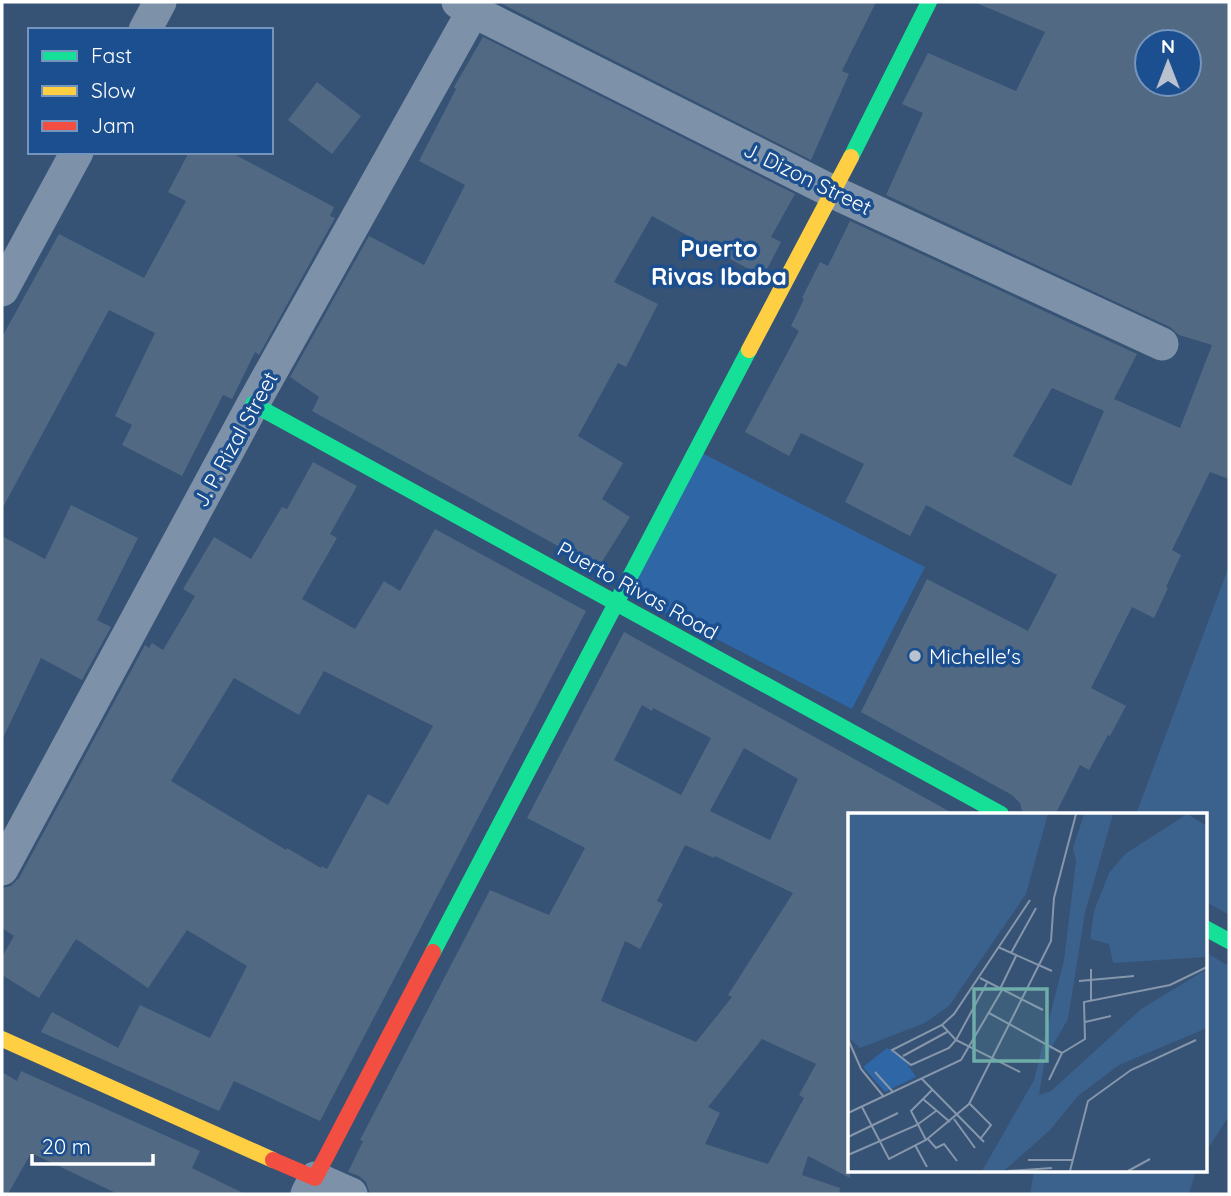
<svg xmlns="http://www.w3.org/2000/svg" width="1231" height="1196" viewBox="0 0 1231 1196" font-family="Quicksand,sans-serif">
  <rect width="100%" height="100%" fill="#365274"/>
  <!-- green -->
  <path fill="#2f66a5" d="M 702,453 L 925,567 L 852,709 L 629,594 Z"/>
  <!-- water -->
  <path fill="#3b618d" d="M 1229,566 L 1229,1116 L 1205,1153 L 1205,814 L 1136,814 Z
    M 1034,1170 L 1196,1170 L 1189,1194 L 1030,1194 Z"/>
  <!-- pier -->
  <path fill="#365274" d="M 1205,901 L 1229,915 L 1229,966 L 1205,952 Z"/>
  <!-- building -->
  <path fill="#526984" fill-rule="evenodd" d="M 503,2 L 876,2 L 842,71 L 849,74 L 811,160 L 502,4 Z
    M 974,2 L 1229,2 L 1229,479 L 1210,472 L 1172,550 L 1181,555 L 1166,587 L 1168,588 L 1154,618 L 1132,607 L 1091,688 L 1126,706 L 1110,736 L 1108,735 L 1089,770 L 1080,765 L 1055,815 L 1023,815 L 1020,803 L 1012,795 L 861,712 L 927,579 L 1028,631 L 1057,575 L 926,505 L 910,536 L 845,502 L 864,464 L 801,433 L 789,456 L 745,432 L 799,331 L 791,326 L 804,299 L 802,298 L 820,262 L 828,266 L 850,221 L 1137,354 L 1114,399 L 1180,428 L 1212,345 L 1179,335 L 1170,327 L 886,195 L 923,113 L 902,104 L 928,53 L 1016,91 L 1045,32 ZM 1147,42 L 1189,42 L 1189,84 L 1147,84 ZM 1052,388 L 1104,411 L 1071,486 L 1013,456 Z
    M 483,37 L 795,194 L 771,237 L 781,242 L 763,277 L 652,216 L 614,282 L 658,304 L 626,367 L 618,363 L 578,436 L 623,463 L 602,499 L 630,517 L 598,568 L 312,411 L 319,397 L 290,377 L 369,236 L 424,265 L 465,185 L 419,161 L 456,89 L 454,87 Z
    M 317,82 L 361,116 L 332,154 L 288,120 Z
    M 189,152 L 230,152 L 334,207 L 330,216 L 335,218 L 259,355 L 255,352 L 232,399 L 223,395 L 182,476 L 122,445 L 132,425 L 115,416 L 155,333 L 109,310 L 2,509 L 2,337 L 59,234 L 144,278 L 186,201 L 168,192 Z
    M 313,462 L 357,486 L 330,534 L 337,538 L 302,599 L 355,629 L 384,581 L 400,591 L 435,529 L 586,611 L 320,1121 L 234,1081 L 219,1111 L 41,1032 L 52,1012 L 118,1048 L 140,1005 L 210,1038 L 247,966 L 187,930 L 148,988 L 76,939 L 39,998 L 2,975 L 2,957 L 14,936 L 2,928 L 2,888 L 11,886 L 19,878 L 145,645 L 149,648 L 152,643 L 163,650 L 195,596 L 183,589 L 214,537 L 251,559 L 282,507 L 287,509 ZM 324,671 L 433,726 L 388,805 L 368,794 L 327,869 L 322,866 L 321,868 L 287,848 L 286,850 L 171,781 L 234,678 L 299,715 Z
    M 71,505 L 138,538 L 97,620 L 111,627 L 82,680 L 41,658 L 2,740 L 2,536 L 45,559 Z
    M 624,632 L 956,815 L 850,815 L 850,1178 L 808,1156 L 802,1175 L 840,1188 L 839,1194 L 370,1194 L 366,1182 L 359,1176 L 348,1172 L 363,1141 L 360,1140 L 490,890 L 549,915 L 585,848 L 527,818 ZM 642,705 L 652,711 L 653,708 L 711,738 L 681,795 L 614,760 ZM 744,748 L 798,779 L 770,840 L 710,811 ZM 685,845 L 714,858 L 715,856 L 793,893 L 728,995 L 732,997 L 696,1042 L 601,1001 L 625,941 L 640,949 L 663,904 L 657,901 ZM 762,1039 L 816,1064 L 799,1095 L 804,1098 L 768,1164 L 705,1144 L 720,1113 L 708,1107 Z
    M 21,1071 L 200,1151 L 192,1168 L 245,1194 L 118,1194 L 31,1153 L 8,1194 L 2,1194 L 2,1072 L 17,1081 Z"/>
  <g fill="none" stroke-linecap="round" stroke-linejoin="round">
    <!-- street -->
    <path stroke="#7d92a8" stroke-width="33" d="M 458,2 L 473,11 L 833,192 L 1162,344
      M 145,30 L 160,2
      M 2,290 L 77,152
      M 2,869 L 253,404 L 473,11
      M 307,1194 L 315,1178 L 351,1194"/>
    <!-- fast -->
    <path stroke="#16e098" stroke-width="16" d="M 851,157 L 929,2
      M 253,404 L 1001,814
      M 1205,928 L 1229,941
      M 433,952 L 749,350"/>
    <!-- slow -->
    <path stroke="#ffcf43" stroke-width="16" d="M 749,350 L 851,157
      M 2,1039 L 273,1160"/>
    <!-- jam -->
    <path stroke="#f24e42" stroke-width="16" d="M 273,1160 L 315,1178 L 433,952"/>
  </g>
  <!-- markers -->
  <circle fill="#b9c2ce" stroke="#1b4f8f" stroke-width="2.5" cx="915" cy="656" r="7"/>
  <g text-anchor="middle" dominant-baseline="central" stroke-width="7" stroke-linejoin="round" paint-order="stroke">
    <!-- street labels -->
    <g font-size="21" fill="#fff" stroke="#1b4f8f">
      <text transform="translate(808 178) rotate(26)">J. Dizon Street</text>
      <text transform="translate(235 439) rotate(-61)">J. P. Rizal Street</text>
      <text transform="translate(638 590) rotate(29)">Puerto Rivas Road</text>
    </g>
    <!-- poi labels -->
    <g font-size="21" fill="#fff" stroke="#1b4f8f" text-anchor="start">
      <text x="929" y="656">Michelle's</text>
    </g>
    <!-- quarter labels -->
    <g font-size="24" font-weight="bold" fill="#fff" stroke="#1b4f8f">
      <text x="719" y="248">Puerto<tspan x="719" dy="28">Rivas Ibaba</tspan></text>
    </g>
  </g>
  <!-- overview -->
  <g transform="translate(848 813)">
    <rect width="359" height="359" fill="#365274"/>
    <path d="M 39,235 L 55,244 L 68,264 L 37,279 L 15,254 Z" fill="#2f66a5"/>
    <path d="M 0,1 L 200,1 L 178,81 L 101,193 L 77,210 L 12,235 L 0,224 ZM 236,1 L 265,1 L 237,100 L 220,206 L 197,246 L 191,282 L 203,278 L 293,196 L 359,156 L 359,215 L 271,252 L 230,283 L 202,317 L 156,358 L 134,358 L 186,267 L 216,147 L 228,48 L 225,35 ZM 339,1 L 359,13 L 359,144 L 265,150 L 261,131 L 242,126 L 246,98 L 261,60 L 277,41 Z" fill="#3b618d"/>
    <path fill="none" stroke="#8697ac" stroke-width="2" d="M 150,134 L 204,158M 163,140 L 188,95M 243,156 L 243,187M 132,165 L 195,197M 231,168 L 286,163M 139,170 L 108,227 L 172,259M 152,176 L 168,143M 141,200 L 214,240M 237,209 L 263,203M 94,212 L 108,227 L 101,235 L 63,252 L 44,237 L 94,212 L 106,201 L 182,87M 0,226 L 13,256 L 36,284M 214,240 L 237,226 L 236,189 L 322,172 L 359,154M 55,243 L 99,219M 27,259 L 45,279M 74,266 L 136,329M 201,267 L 214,240M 75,286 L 102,309M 122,291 L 143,312 L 133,325M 14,294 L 41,346 L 78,327 L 121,291 L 203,128 L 206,85 L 228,1M 0,300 L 113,247 L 154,177M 106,306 L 127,335M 0,324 L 50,300M 80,326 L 88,335 L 96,331 L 109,348M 78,327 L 63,298 L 85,276M 67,332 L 79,354M 0,342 L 69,312 L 88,298M 180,347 L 224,347M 160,358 L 204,355M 222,358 L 240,288 L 283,257 L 348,227M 280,358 L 302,346"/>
    <path fill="#6fada8" fill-opacity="0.15" stroke="#6fada8" stroke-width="3.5" d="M 126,176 L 199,176 L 199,248 L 126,248 Z"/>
    <rect width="359" height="359" fill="none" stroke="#fff" stroke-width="3.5"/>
  </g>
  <!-- border -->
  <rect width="1231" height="1196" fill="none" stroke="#ffffff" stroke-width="7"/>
  <!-- legend -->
  <rect x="28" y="28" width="245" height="126" fill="#1b4f8f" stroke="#7695bc" stroke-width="2"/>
  <rect x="42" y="51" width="35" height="10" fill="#16e098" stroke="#7695bc" stroke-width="2"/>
  <text x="91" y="63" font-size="21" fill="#ffffff">Fast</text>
  <rect x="42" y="86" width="35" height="10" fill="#ffcf43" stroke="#7695bc" stroke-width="2"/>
  <text x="91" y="98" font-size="21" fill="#ffffff">Slow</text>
  <rect x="42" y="121" width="35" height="10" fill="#f24e42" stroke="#7695bc" stroke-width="2"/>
  <text x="91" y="133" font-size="21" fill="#ffffff">Jam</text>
  <!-- north arrow -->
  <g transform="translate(1168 63)"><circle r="33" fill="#1b4f8f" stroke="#7695bc" stroke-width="2"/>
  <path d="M0-5L12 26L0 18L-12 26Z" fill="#b9c2ce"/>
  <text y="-10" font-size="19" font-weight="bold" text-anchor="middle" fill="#ffffff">N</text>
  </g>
  <!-- scale -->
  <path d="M32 1154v10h121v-10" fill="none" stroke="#ffffff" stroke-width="3.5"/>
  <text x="42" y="1154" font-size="21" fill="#ffffff" stroke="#1b4f8f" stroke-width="5" paint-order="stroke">20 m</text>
</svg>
